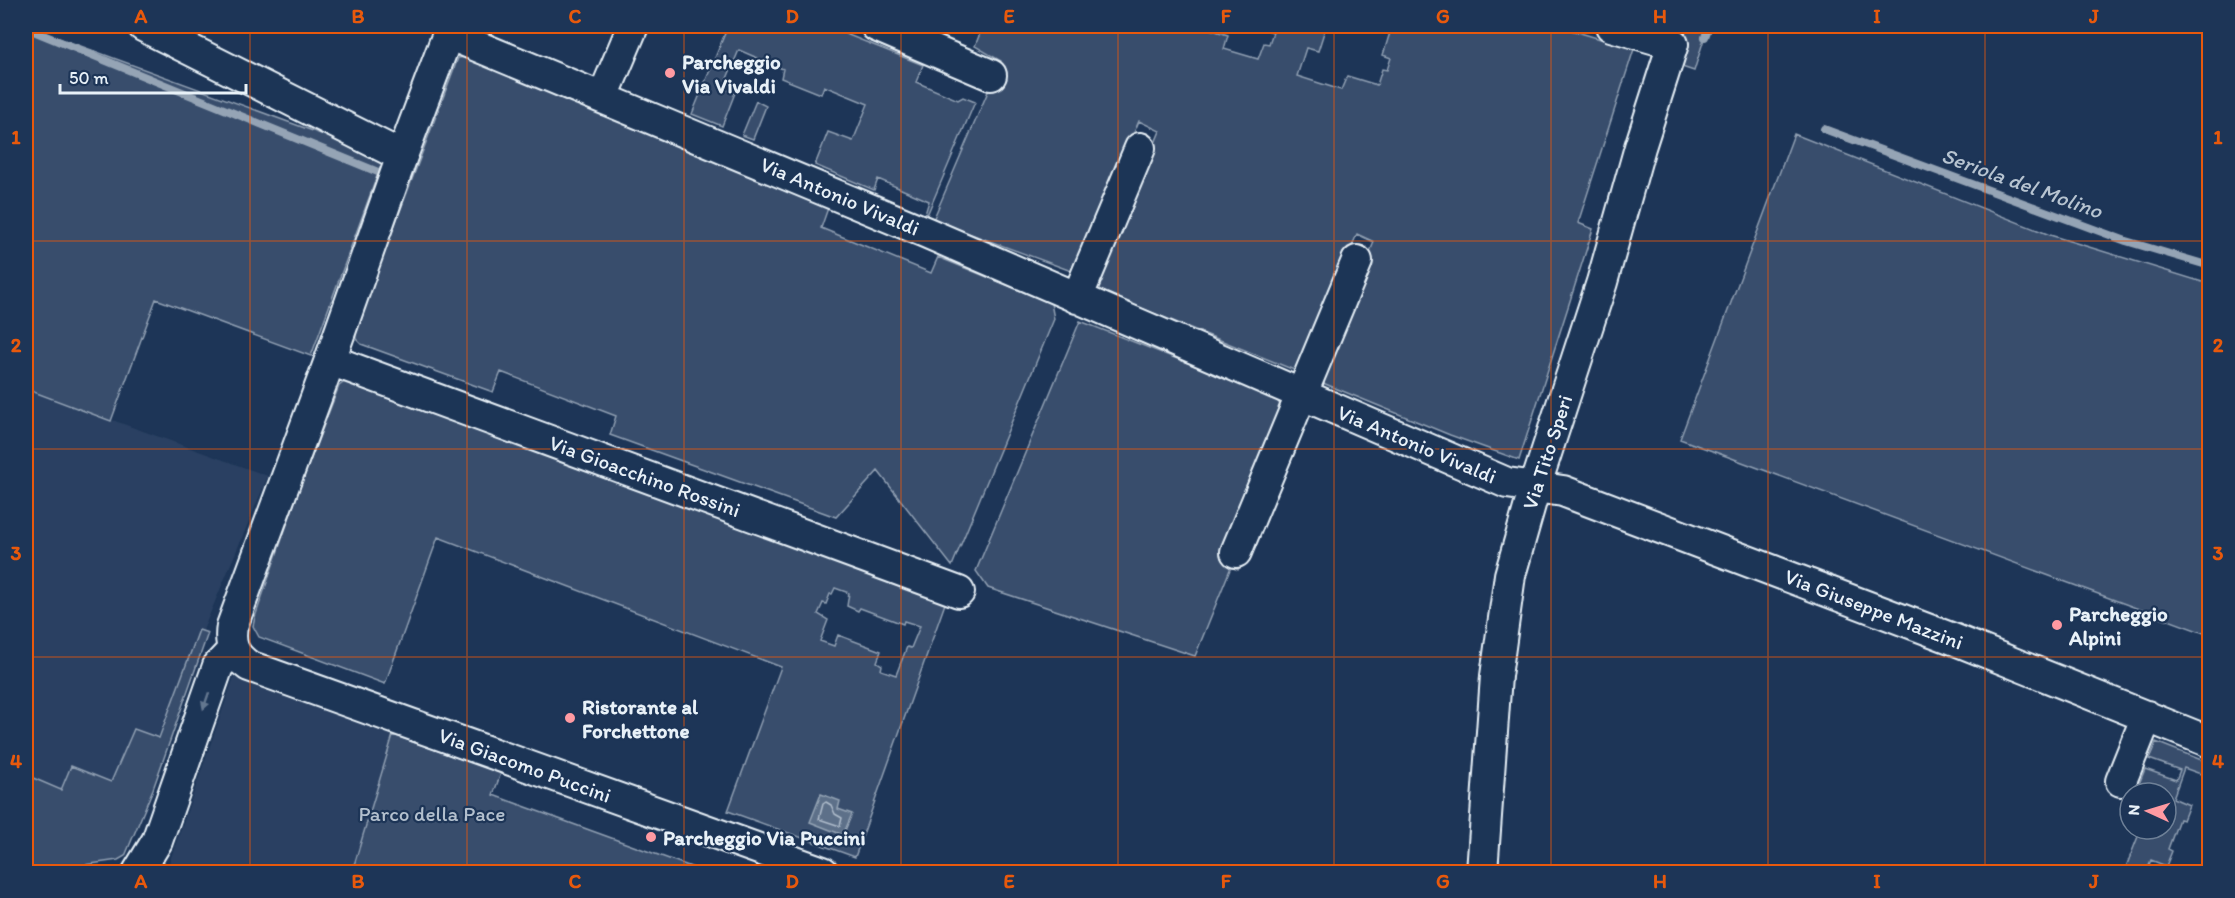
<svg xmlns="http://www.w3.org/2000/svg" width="2235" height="898" viewBox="0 0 2235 898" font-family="Itim,sans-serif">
  <rect width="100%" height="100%" fill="#1d3557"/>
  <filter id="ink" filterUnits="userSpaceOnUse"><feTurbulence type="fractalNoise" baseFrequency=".0167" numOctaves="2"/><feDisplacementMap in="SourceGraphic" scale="12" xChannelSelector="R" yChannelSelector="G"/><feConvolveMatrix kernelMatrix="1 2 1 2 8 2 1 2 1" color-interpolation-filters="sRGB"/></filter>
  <g filter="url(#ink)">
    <!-- built -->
    <path fill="#2a4162" d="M 26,389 L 268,476 L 120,827 L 26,783 Z
      M 234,677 L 393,735 L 352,872 L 166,872 Z"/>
    <!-- green -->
    <path fill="#374d6c" stroke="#909fb2" stroke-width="1.5" fill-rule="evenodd" d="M 26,26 L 384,157 L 311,356 L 156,299 L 111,421 L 26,389 Z
      M 728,26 L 826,26 L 923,65 L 916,82 L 958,100 L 963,97 L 975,102 L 927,215 L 925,214 L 929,201 L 878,179 L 874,190 L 815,165 L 828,132 L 853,141 L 868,104 L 824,86 L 821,94 L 781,78 L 783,69 L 739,50 L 723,88 L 735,93 L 722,126 L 692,114 Z
      M 983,26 L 1200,26 L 1228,35 L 1224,49 L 1258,59 L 1264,43 L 1269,44 L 1273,32 L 1263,29 L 1264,26 L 1326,26 L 1318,51 L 1306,48 L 1297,76 L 1341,90 L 1347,76 L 1377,85 L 1382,69 L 1387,70 L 1391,58 L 1383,55 L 1392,26 L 1557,26 L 1634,49 L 1578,223 L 1593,229 L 1519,460 L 1450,435 L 1318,381 L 1374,242 L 1357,234 L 1299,372 L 1094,289 L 1160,131 L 1139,121 L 1074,272 L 933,220 L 1001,61 L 975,46 Z
      M 1686,26 L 1708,26 L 1694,71 L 1679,66 L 1684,51 Z
      M 467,57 L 828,208 L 821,228 L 931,273 L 938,257 L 1051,303 L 1054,319 L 952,566 L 878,471 L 836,517 L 610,435 L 616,416 L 501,372 L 493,392 L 361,344 L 356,339 L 355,330 L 458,58 Z
      M 756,101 L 766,106 L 753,139 L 742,135 Z
      M 1794,134 L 2050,235 L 2209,284 L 2209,635 L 1680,439 Z
      M 1080,321 L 1275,397 L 1280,405 L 1281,411 L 1242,561 L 1238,570 L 1231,567 L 1195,656 L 988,588 L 976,571 Z
      M 346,381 L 947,598 L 855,857 L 728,811 L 781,667 L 438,537 L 385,684 L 259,637 L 253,626 L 255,617 L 301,484 L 339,386 ZM 835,588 L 849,593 L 847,606 L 858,611 L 860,608 L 903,624 L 904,621 L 920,626 L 911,648 L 907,647 L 896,675 L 881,670 L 882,665 L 877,662 L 881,651 L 838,635 L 834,646 L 820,641 L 828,620 L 818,614 L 823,603 L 826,604 L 830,594 L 832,594 Z
      M 199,630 L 208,633 L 153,789 L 125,856 L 118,860 L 36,872 L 26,869 L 26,775 L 61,790 L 71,766 L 111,782 L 134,729 L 159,738 Z
      M 393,735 L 501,773 L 493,795 L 705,872 L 352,872 Z
      M 2156,742 L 2209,763 L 2209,777 L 2184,768 L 2173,798 L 2189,805 L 2183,820 L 2179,819 L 2168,849 L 2172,851 L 2166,866 L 2151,860 L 2146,872 L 2124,872 L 2141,829 L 2166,829 L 2166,793 L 2154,793 L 2155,790 L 2139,784 L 2145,769 L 2176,780 L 2180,770 L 2149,759 Z"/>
    <!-- water -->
    <path fill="#5d7089" stroke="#95a4b5" stroke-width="1.5" d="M 821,794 L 840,801 L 838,809 L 852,814 L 843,835 L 810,822 Z"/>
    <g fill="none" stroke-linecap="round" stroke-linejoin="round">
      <!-- shore -->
      <path stroke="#b0bdcc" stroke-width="1.5" d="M 826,802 L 831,805 L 835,814 L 842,818 L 840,826 L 819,819 L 823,804 Z"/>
      <!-- stream -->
      <path stroke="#95a4b5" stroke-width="8" d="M 26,28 L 378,172
        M 1705,37 L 1709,26
        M 1824,129 L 2126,241 L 2210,266"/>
      <defs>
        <path id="street" d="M 143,26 L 402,156
          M 451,26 L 402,156 L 330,360 L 232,626 C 229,644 233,655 249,666 L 823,872
          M 876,26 L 991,75
          M 448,34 L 925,232 L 1507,483 L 1563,491 L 1953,639 L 2210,742
          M 603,97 L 633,26
          M 1077,298 L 1140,148
          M 330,360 L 959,592
          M 1236,552 L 1357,261
          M 2121,781 L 2147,716
          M 138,872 L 157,841 L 218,666 L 233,650
          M 1482,872 L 1496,676 L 1510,575 L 1535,487 L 1602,282 L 1640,147 L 1673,44 L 1611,26"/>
      </defs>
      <!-- street casing -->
      <use href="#street" stroke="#e8f1f8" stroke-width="34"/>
      <!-- street -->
      <use href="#street" stroke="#1d3557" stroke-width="30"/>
    </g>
    <!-- one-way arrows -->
    <defs><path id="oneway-solid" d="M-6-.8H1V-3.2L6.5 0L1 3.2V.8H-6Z" transform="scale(1.5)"/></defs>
    <use fill="#64778f" href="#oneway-solid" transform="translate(206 701) rotate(109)"/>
  </g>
  <!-- grid -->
  <path fill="none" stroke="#e8590c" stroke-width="1.5" stroke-opacity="0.55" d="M 250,26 L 250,872M 467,26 L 467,872M 684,26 L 684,872M 901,26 L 901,872M 1118,26 L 1118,872M 1334,26 L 1334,872M 1551,26 L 1551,872M 1768,26 L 1768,872M 1985,26 L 1985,872M 26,241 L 2210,241M 26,449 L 2210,449M 26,657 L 2210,657"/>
  <!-- markers -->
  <g fill="#ff9aa2" stroke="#1d3557" stroke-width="2">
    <circle cx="670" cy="73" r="6"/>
    <circle cx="2057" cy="625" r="6"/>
    <circle cx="570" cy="718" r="6"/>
    <circle cx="651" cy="837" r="6"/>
  </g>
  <g text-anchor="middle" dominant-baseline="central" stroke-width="4.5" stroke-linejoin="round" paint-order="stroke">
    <!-- poi labels -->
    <g font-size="21" font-weight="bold" fill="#e8f1f8" stroke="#1d3557" text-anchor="start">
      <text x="682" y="61">Parcheggio<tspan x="682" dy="24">Via Vivaldi</tspan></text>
      <text x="2069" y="613">Parcheggio<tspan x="2069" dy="24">Alpini</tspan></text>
      <text x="582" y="706">Ristorante al<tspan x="582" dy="24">Forchettone</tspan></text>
      <text x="663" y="837">Parcheggio Via Puccini</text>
    </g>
    <!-- street labels -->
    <g font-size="21" fill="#e8f1f8" stroke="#1d3557">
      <text transform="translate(840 196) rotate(23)">Via Antonio Vivaldi</text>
      <text transform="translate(1417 444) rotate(23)">Via Antonio Vivaldi</text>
      <text transform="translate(1547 452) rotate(-72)">Via Tito Speri</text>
      <text transform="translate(645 476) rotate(20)">Via Gioacchino Rossini</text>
      <text transform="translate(1874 609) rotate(21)">Via Giuseppe Mazzini</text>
      <text transform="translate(525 765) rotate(20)">Via Giacomo Puccini</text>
    </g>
    <!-- park labels -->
    <g font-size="21" fill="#b3c0ce" stroke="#1d3557">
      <text x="432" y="813">Parco della Pace</text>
    </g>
    <!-- water labels -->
    <g font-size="22" font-style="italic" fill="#b7c4d1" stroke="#1d3557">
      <text transform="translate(2022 183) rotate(20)">Seriola del Molino</text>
    </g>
  </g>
  <!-- margin -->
  <rect width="2235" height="898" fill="none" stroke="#1d3557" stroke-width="66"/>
  <!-- north arrow -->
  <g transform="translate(2148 811) rotate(274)"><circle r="28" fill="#1d3557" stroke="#6e8097" stroke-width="1.5"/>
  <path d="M0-4.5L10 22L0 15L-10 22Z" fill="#ff9aa2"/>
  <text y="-9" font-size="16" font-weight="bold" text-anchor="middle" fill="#e8f1f8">N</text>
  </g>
  <!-- scale -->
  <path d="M60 84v9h186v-9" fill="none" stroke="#e8f1f8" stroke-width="3"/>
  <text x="69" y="84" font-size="18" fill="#e8f1f8" stroke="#1d3557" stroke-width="4.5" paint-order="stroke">50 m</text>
  <rect x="33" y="33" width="2169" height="832" fill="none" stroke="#e8590c" stroke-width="2"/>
  <g font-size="20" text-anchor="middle" font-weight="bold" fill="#e8590c">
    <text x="141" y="23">A</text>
    <text x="358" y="23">B</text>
    <text x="575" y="23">C</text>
    <text x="792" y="23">D</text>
    <text x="1009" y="23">E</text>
    <text x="1226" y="23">F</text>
    <text x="1443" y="23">G</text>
    <text x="1660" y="23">H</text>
    <text x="1877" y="23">I</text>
    <text x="2094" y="23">J</text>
    <text x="16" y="144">1</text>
    <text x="2218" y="144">1</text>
    <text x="16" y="352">2</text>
    <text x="2218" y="352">2</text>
    <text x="16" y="560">3</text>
    <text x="2218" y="560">3</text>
    <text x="16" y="768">4</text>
    <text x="2218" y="768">4</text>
    <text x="141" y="888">A</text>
    <text x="358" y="888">B</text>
    <text x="575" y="888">C</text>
    <text x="792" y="888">D</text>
    <text x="1009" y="888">E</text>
    <text x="1226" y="888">F</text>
    <text x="1443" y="888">G</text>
    <text x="1660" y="888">H</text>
    <text x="1877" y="888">I</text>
    <text x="2094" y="888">J</text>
  </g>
</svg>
